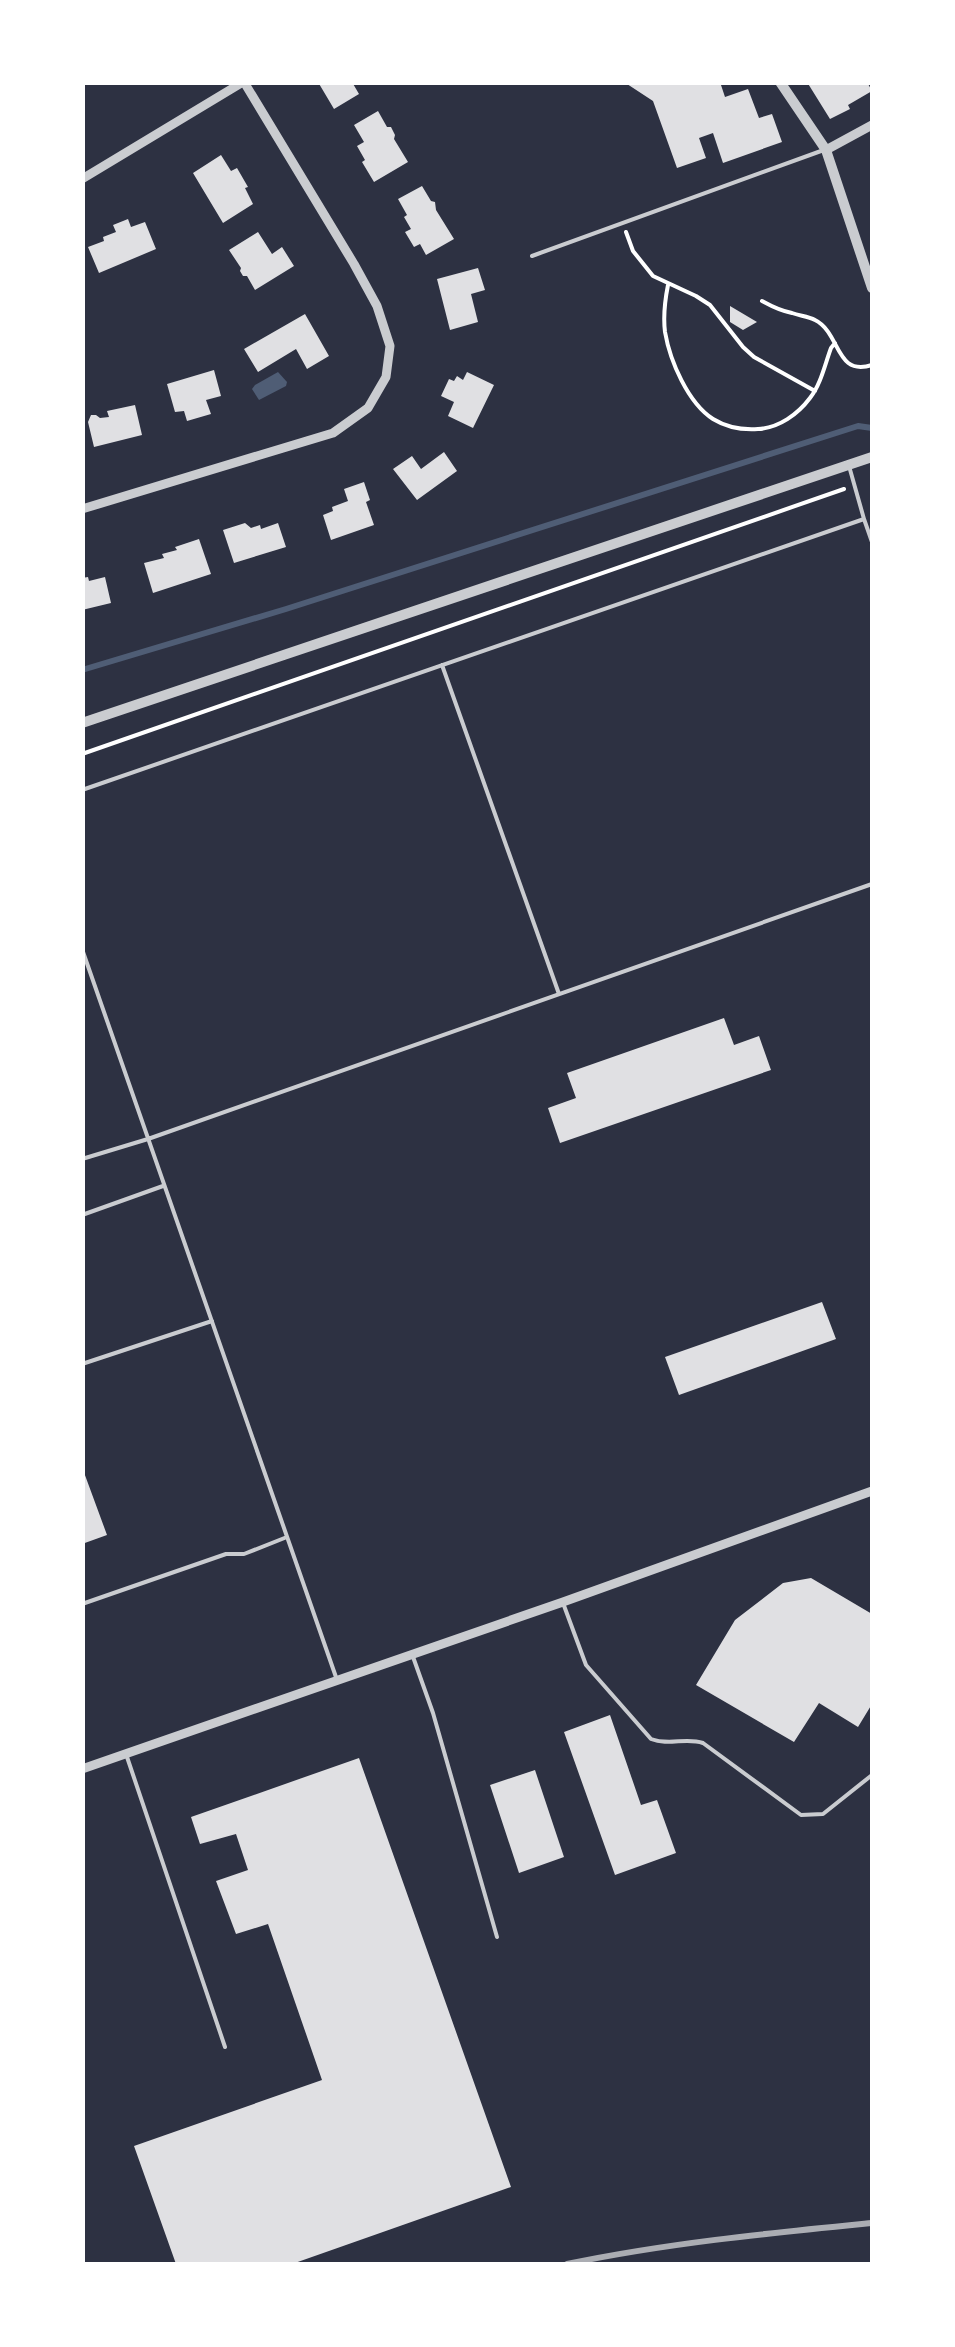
<svg xmlns="http://www.w3.org/2000/svg" width="955" height="2347" viewBox="0 0 955 2347" font-family="Commissioner,sans-serif">
  <rect width="100%" height="100%" fill="#2d3142"/>
  <!-- water -->
  <path fill="#4f5d75" d="M 278,372 L 287,382 L 286,386 L 259,400 L 252,389 L 255,385 Z"/>
  <g fill="none" stroke-linecap="round" stroke-linejoin="round">
    <!-- stream -->
    <path stroke="#4f5d75" stroke-width="6" d="M 82,670 L 286,609 L 858,426 L 872,428"/>
  </g>
  <!-- building -->
  <path fill="#e0e0e3" d="M 318,82 L 352,82 L 359,94 L 334,109 Z
    M 624,82 L 720,82 L 725,97 L 748,89 L 759,118 L 772,114 L 782,142 L 723,163 L 713,133 L 699,138 L 706,158 L 677,168 L 653,101 Z
    M 807,82 L 867,82 L 872,91 L 848,105 L 850,109 L 830,119 Z
    M 378,111 L 387,127 L 391,127 L 395,135 L 394,139 L 408,162 L 374,182 L 362,162 L 365,160 L 357,146 L 364,142 L 354,125 Z
    M 221,155 L 231,171 L 237,168 L 248,187 L 245,188 L 253,204 L 223,223 L 193,173 Z
    M 422,186 L 431,201 L 435,202 L 436,210 L 454,239 L 426,255 L 420,244 L 414,247 L 405,232 L 411,229 L 404,217 L 407,215 L 398,199 Z
    M 128,219 L 131,227 L 145,222 L 156,249 L 99,273 L 88,247 L 104,241 L 103,237 L 116,232 L 113,225 Z
    M 258,232 L 272,254 L 282,247 L 294,266 L 255,290 L 247,276 L 243,276 L 240,271 L 241,268 L 229,250 Z
    M 478,268 L 485,290 L 471,294 L 478,322 L 450,330 L 437,279 Z
    M 730,306 L 757,322 L 743,330 L 730,322 Z
    M 305,314 L 329,356 L 307,369 L 296,349 L 258,372 L 244,349 Z
    M 214,370 L 221,396 L 206,400 L 211,414 L 187,421 L 184,411 L 175,412 L 167,384 Z
    M 467,372 L 494,385 L 473,428 L 448,416 L 454,402 L 441,396 L 449,379 L 454,381 L 457,376 L 463,380 Z
    M 135,405 L 142,435 L 94,447 L 88,422 L 91,415 L 96,415 L 100,418 L 109,417 L 107,411 Z
    M 444,452 L 457,471 L 417,500 L 393,469 L 412,456 L 421,469 Z
    M 364,482 L 370,500 L 366,502 L 374,525 L 331,540 L 323,515 L 333,511 L 332,507 L 348,501 L 344,489 Z
    M 245,523 L 251,528 L 260,525 L 261,529 L 278,523 L 286,547 L 234,563 L 223,530 Z
    M 199,539 L 211,574 L 153,593 L 144,563 L 164,558 L 162,554 L 177,550 L 175,547 Z
    M 88,577 L 89,581 L 105,577 L 111,603 L 82,610 L 82,578 Z
    M 724,1018 L 734,1045 L 759,1036 L 771,1070 L 560,1143 L 548,1108 L 576,1098 L 567,1073 Z
    M 822,1302 L 836,1339 L 679,1395 L 665,1357 Z
    M 82,1467 L 107,1535 L 82,1544 Z
    M 811,1578 L 872,1614 L 872,1704 L 858,1727 L 819,1703 L 794,1742 L 696,1685 L 735,1620 L 783,1583 Z
    M 610,1715 L 641,1805 L 657,1800 L 676,1853 L 615,1875 L 564,1732 Z
    M 359,1758 L 511,2187 L 292,2264 L 176,2264 L 134,2146 L 322,2080 L 268,1924 L 236,1934 L 216,1881 L 248,1870 L 236,1834 L 200,1844 L 191,1817 Z
    M 535,1770 L 564,1857 L 519,1873 L 490,1785 Z"/>
  <g fill="none" stroke-linecap="round" stroke-linejoin="round">
    <!-- path -->
    <path stroke="#fff" stroke-width="4" d="M 626,232 L 633,251 L 653,276 L 696,296 L 710,305 L 743,347 L 754,357 L 815,391
      M 668,285 C 665,300 663,316 665,332 C 670,361 688,403 713,419 C 726,427 743,430 758,429 C 779,428 798,414 810,398 C 821,384 825,364 831,348 L 835,343
      M 762,301 C 771,306 781,311 792,313 C 800,316 808,316 815,320 C 841,333 835,377 872,365
      M 82,754 L 844,489"/>
    <!-- service -->
    <path stroke="#caccd0" stroke-width="4" d="M 532,256 L 821,151
      M 849,466 L 864,519
      M 442,665 L 559,994
      M 82,790 L 864,519 L 872,542
      M 82,949 L 337,1680
      M 82,1159 L 148,1139 L 872,884
      M 82,1215 L 163,1186
      M 82,1364 L 212,1321
      M 563,1603 L 586,1665 L 651,1739 C 669,1746 686,1737 703,1743 L 801,1815 L 823,1814 L 872,1775
      M 82,1604 L 226,1554 L 244,1554 L 287,1537
      M 412,1654 L 433,1713 L 497,1937
      M 126,1754 L 225,2047"/>
    <!-- minor -->
    <path stroke="#caccd0" stroke-width="9" d="M 826,150 L 872,125
      M 82,179 L 243,82
      M 82,509 L 333,433 L 368,408 L 386,377 L 390,346 L 377,306 L 354,264 L 244,82
      M 82,1769 L 563,1602 L 872,1491"/>
    <!-- tertiary -->
    <path stroke="#caccd0" stroke-width="10" d="M 780,82 L 826,150 L 872,288
      M 82,723 L 872,457"/>
    <!-- rail -->
    <path stroke="#abadb3" stroke-width="6" d="M 567,2264 C 667,2243 771,2233 872,2223"/>
  </g>
  <!-- border -->
  <rect width="955" height="2347" fill="none" stroke="#ffffff" stroke-width="170"/>
</svg>
